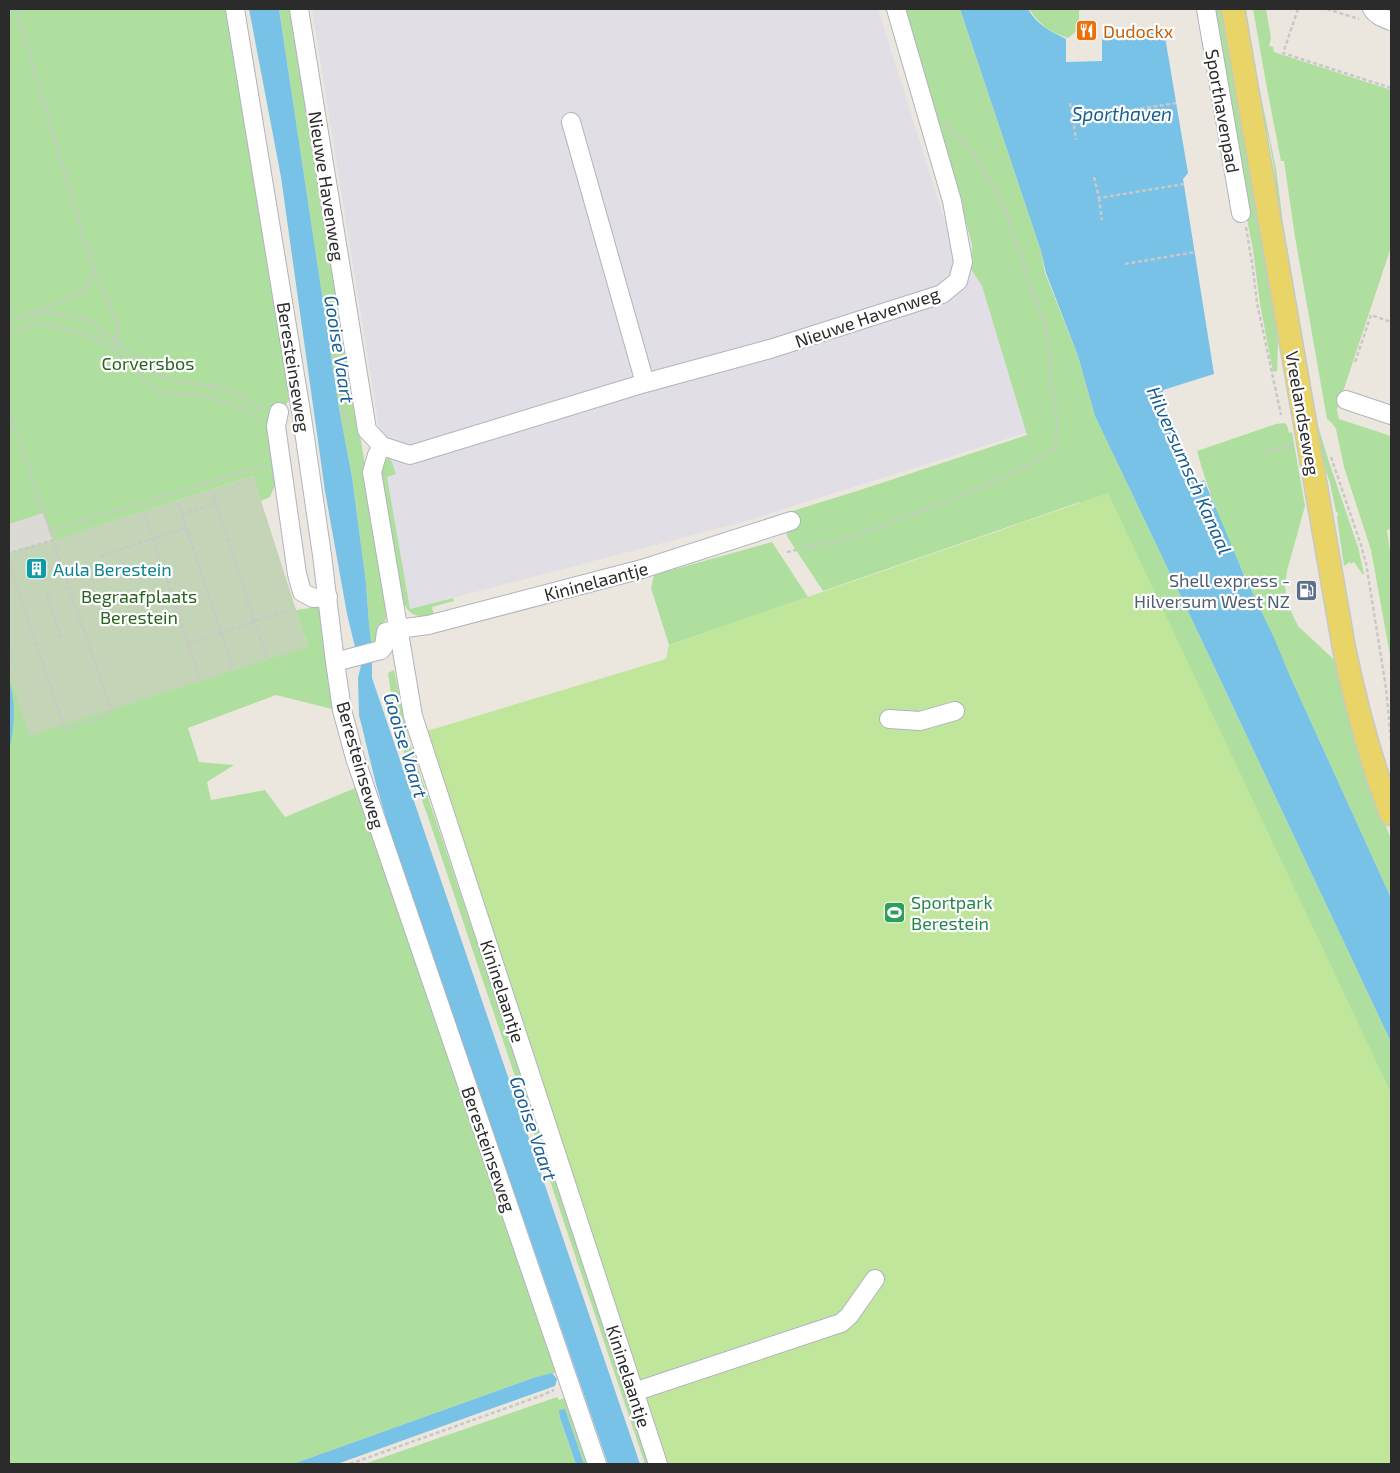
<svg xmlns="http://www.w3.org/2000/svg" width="1400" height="1473" viewBox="0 0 1400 1473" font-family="'Exo 2',sans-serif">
  <rect width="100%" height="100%" fill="#ece7de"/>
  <!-- industrial -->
  <path fill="#e1dee5" d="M 312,9 L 878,9 L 951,241 L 991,288 L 1035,430 L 739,523 L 410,609 L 387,477 Z"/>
  <!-- green -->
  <path fill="#afdf9e" d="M 9,9 L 230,9 L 294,394 L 276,417 L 283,467 L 270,497 L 261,501 L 253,476 L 91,528 L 308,647 L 296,610 L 317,607 L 325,613 L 323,634 L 324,644 L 336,710 L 276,695 L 188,728 L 199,762 L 234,765 L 207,782 L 211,800 L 265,790 L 285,817 L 360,786 L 559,1372 L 533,1378 L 293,1464 L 9,1464 Z
    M 279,9 L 290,9 L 364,459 L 372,515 L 385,582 L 386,619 L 372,649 L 369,624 L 366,583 L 352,477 L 339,408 Z
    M 904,9 L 960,9 L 1041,251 L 1045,273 L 1078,356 L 1095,416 L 1187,609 L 1391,1042 L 1391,1464 L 1080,502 L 823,591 L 788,538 L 780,517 L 786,513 L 857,491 L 1027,435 L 982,286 L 971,269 L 972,245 L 949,160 Z
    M 1029,9 L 1079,9 L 1079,29 L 1068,38 C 1048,31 1041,26 1029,9 Z
    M 1210,9 L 1225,9 L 1275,305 L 1278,343 L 1277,371 L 1273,372 L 1260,304 L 1253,250 L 1238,173 Z
    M 1241,9 L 1246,9 L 1259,87 L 1276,168 L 1283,223 L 1318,426 L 1329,462 L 1358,547 L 1364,574 L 1363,575 L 1354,562 L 1351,564 L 1350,562 L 1344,566 L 1337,518 L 1338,513 L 1336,512 L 1330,483 L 1317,444 L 1278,220 L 1274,168 L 1269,139 L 1256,95 Z
    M 1253,9 L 1266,9 L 1271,38 L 1269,46 L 1273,47 L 1274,52 L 1391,90 L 1391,247 L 1337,410 L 1339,419 L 1391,436 L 1391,529 L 1387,530 L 1391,558 L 1391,661 L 1371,550 L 1344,467 L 1336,429 L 1332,423 L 1327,419 L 1295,237 L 1284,161 L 1281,161 L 1266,83 Z
    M 1284,423 L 1287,425 L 1289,433 L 1292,432 L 1305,506 L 1287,571 L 1285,586 L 1287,603 L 1298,626 L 1343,668 L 1372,791 L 1391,839 L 1391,898 L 1290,676 C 1259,601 1218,529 1197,451 L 1276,424 Z
    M 388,458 L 391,460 L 396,474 L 387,477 L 410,609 L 453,598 L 454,601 L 432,607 L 434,615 C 419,617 412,618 404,604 L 381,478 C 381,470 382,464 388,458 Z
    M 772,542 L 808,597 L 669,645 L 651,588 L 654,575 Z
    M 394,670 L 408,738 L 653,1464 L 645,1464 L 427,814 L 397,733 L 388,673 Z
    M 557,1397 L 559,1400 L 567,1397 L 591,1464 L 584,1464 L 565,1409 L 560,1418 L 576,1464 L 364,1464 Z"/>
  <!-- cemetery -->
  <path fill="#c3d5b6" d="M 253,476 L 308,647 L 29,736 L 9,674 L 9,554 Z"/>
  <!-- pitch -->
  <path fill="#c0e69b" d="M 1108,493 L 1391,1093 L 1391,1464 L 663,1464 L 636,1386 L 427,731 L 666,659 L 669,645 Z"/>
  <!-- plaza -->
  <path fill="#dcdad5" d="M 43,513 L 53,540 L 9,553 L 9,524 Z"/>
  <!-- water -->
  <path fill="#78c1e7" d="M 249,9 L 279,9 L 339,408 L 352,477 L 366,583 L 369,624 L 372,649 L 372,678 L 640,1464 L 608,1464 L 392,839 L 376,784 L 359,715 L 358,678 L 362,661 L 356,651 L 347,614 L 325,491 L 281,177 Z
    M 960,9 L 1028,9 C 1037,25 1050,31 1066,39 L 1066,62 L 1102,61 L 1102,33 L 1164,31 L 1188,173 L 1183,179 L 1214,374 L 1163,390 L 1164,408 L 1198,483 L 1204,480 L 1244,575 L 1275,640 L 1290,676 L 1391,898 L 1391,1042 L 1187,609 L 1095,416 L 1078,356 L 1046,273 L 1041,251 Z
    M 9,680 C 16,702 15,728 9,750 Z
    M 552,1373 L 557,1379 L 555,1386 L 337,1464 L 293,1464 L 533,1378 Z
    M 565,1409 L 584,1464 L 576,1464 L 560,1418 L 559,1410 Z"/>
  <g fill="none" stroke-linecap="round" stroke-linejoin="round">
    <defs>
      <path id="minor" d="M 235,9 L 303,424 L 322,555 L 335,662 L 342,710 L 355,758 L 597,1464
        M 299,9 L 367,430 L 382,446 L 410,455 L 645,383 L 770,349 L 942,294 L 958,281 L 963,262 L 952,201 L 896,9
        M 1206,9 L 1241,213
        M 1372,9 C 1377,16 1383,18 1391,21
        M 571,122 L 645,383
        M 1346,400 L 1391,415
        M 279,412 L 276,426 L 297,574 L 302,592 L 313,598 L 328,597
        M 382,446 L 377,455 L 372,472 L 413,716 L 658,1464
        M 335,662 L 381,650 L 384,646 L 386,632 L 398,629 L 428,625 L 642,569 L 791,521
        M 889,719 L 920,721 L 955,711
        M 634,1392 L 841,1323 L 849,1316 L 875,1279"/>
      <path id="major" d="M 1233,9 L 1344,648 C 1356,705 1370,760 1391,814"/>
    </defs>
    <!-- minor casing -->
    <use href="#minor" stroke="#b1b3be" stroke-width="20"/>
    <!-- major casing -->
    <use href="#major" stroke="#c8c8c8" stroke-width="25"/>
    <!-- path -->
    <path stroke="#c8c8c8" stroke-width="2.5" stroke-dasharray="4 2.5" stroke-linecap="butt" d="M 16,9 L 83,235 L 94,269 L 118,326 L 116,351
      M 1298,9 L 1283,53 L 1391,88
      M 1327,9 L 1359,19
      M 1070,103 L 1073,119 L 1176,103
      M 1073,119 L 1076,140
      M 1094,177 L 1099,198 L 1184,184
      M 1099,198 L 1102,220
      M 1246,227 L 1253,269 L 1257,303 L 1281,415
      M 1125,264 L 1195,252
      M 34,313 L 84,291 L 94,269
      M 9,321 L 31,314 L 60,313 L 86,319 L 162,376 C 180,384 198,384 217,387 C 234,391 248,401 263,410
      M 9,332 L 31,325 L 47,324 L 94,337 L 116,351 L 154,388 L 167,394 L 179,395 L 198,394 L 234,405 L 261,420
      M 334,336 C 337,360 338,409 350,428
      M 1355,362 L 1371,315 L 1391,322
      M 9,410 L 53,540 L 9,553
      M 1263,453 L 1292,446
      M 1331,457 L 1361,545 L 1366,563 L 1386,688 L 1391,741
      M 213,495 L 266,657
      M 178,503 L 232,667
      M 145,513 L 200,680
      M 182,514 L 216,503
      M 49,531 L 265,465
      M 787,552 L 849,538 L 977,490 L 1037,460 L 1056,447 L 1057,417 L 1050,378 L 1049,348 L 1045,324 L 1031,288 L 1005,208 L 975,156 L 946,123
      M 101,556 L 186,528
      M 9,562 L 65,730 L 112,714 L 53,540
      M 46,591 L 62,639
      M 188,643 L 288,610
      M 9,657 L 11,656
      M 350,1464 L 540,1396 L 554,1390"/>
    <!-- minor -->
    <use href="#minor" stroke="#fff" stroke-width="18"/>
    <!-- major -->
    <use href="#major" stroke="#e8d467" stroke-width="22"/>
  </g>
  <!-- icons -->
  <defs>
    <symbol id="restaurant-square" viewBox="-11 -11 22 22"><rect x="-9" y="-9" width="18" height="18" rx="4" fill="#e8710a" stroke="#fff"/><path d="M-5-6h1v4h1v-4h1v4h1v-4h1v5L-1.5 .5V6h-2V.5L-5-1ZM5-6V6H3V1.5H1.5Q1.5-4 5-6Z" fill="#fff"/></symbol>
    <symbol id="building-square" viewBox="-11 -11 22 22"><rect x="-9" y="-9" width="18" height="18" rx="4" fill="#0f9aa8" stroke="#fff"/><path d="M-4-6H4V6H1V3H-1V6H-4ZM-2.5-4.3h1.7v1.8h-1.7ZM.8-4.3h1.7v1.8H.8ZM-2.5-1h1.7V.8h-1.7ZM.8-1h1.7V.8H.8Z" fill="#fff"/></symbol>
    <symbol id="fuel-square" viewBox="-11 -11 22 22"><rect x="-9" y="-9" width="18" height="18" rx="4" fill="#5c6f8a" stroke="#fff"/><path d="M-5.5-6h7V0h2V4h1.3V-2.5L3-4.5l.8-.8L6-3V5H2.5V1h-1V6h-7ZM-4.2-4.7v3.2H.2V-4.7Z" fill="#fff"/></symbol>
    <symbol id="stadium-square" viewBox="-11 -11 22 22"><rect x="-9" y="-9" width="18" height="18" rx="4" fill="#2e9e5b" stroke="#fff"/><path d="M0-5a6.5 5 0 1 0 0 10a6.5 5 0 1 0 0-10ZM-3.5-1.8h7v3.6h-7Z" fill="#fff"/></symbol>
  </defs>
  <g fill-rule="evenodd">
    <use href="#restaurant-square" x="1074" y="18" width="25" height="25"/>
    <use href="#building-square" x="24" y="556" width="25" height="25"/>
    <use href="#fuel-square" x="1294" y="578" width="25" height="25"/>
    <use href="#stadium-square" x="882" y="900" width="25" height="25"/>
  </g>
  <g text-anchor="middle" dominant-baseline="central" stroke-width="4.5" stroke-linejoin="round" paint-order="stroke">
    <!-- food labels -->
    <g font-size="18" fill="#c56008" stroke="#fff" text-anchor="start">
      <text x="1103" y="31">Dudockx</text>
    </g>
    <!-- street labels -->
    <g font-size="18" fill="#2b2b2b" stroke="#fff">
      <text transform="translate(1223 111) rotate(80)">Sporthavenpad</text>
      <text transform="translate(327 186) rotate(81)">Nieuwe Havenweg</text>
      <text transform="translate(867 317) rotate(-19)">Nieuwe Havenweg</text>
      <text transform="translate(294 367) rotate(81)">Beresteinseweg</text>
      <text transform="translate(1303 413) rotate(80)">Vreelandseweg</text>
      <text transform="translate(596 581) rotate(-15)">Kininelaantje</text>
      <text transform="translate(361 765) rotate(74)">Beresteinseweg</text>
      <text transform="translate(503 991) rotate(72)">Kininelaantje</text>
      <text transform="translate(489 1149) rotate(71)">Beresteinseweg</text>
      <text transform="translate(629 1376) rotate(72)">Kininelaantje</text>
    </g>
    <!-- park labels -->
    <g font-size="18" fill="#28641f" stroke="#fff">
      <text x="148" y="363">Corversbos</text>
      <text x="139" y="596">Begraafplaats<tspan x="139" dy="21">Berestein</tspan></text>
    </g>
    <!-- culture labels -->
    <g font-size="18" fill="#0d838f" stroke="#fff" text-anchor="start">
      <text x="53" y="569">Aula Berestein</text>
    </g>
    <!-- service labels -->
    <g font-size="18" fill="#4e5e75" stroke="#fff" text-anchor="end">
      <text x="1290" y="580">Shell express -<tspan x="1290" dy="21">Hilversum West NZ</tspan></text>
    </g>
    <!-- leisure labels -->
    <g font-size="18" fill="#27864d" stroke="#fff" text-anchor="start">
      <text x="911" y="902">Sportpark<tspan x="911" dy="21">Berestein</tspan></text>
    </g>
    <!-- water labels -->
    <g font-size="19" font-style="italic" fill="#165e94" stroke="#fff">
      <text x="1122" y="113">Sporthaven</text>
      <text transform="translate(340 349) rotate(81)">Gooise Vaart</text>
      <text transform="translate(1190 470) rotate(66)">Hilversumsch Kanaal</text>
      <text transform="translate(406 745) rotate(73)">Gooise Vaart</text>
      <text transform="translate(534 1128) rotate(71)">Gooise Vaart</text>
    </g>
  </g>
  <!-- border -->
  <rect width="1400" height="1473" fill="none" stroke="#2b2b2b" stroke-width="20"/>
</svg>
